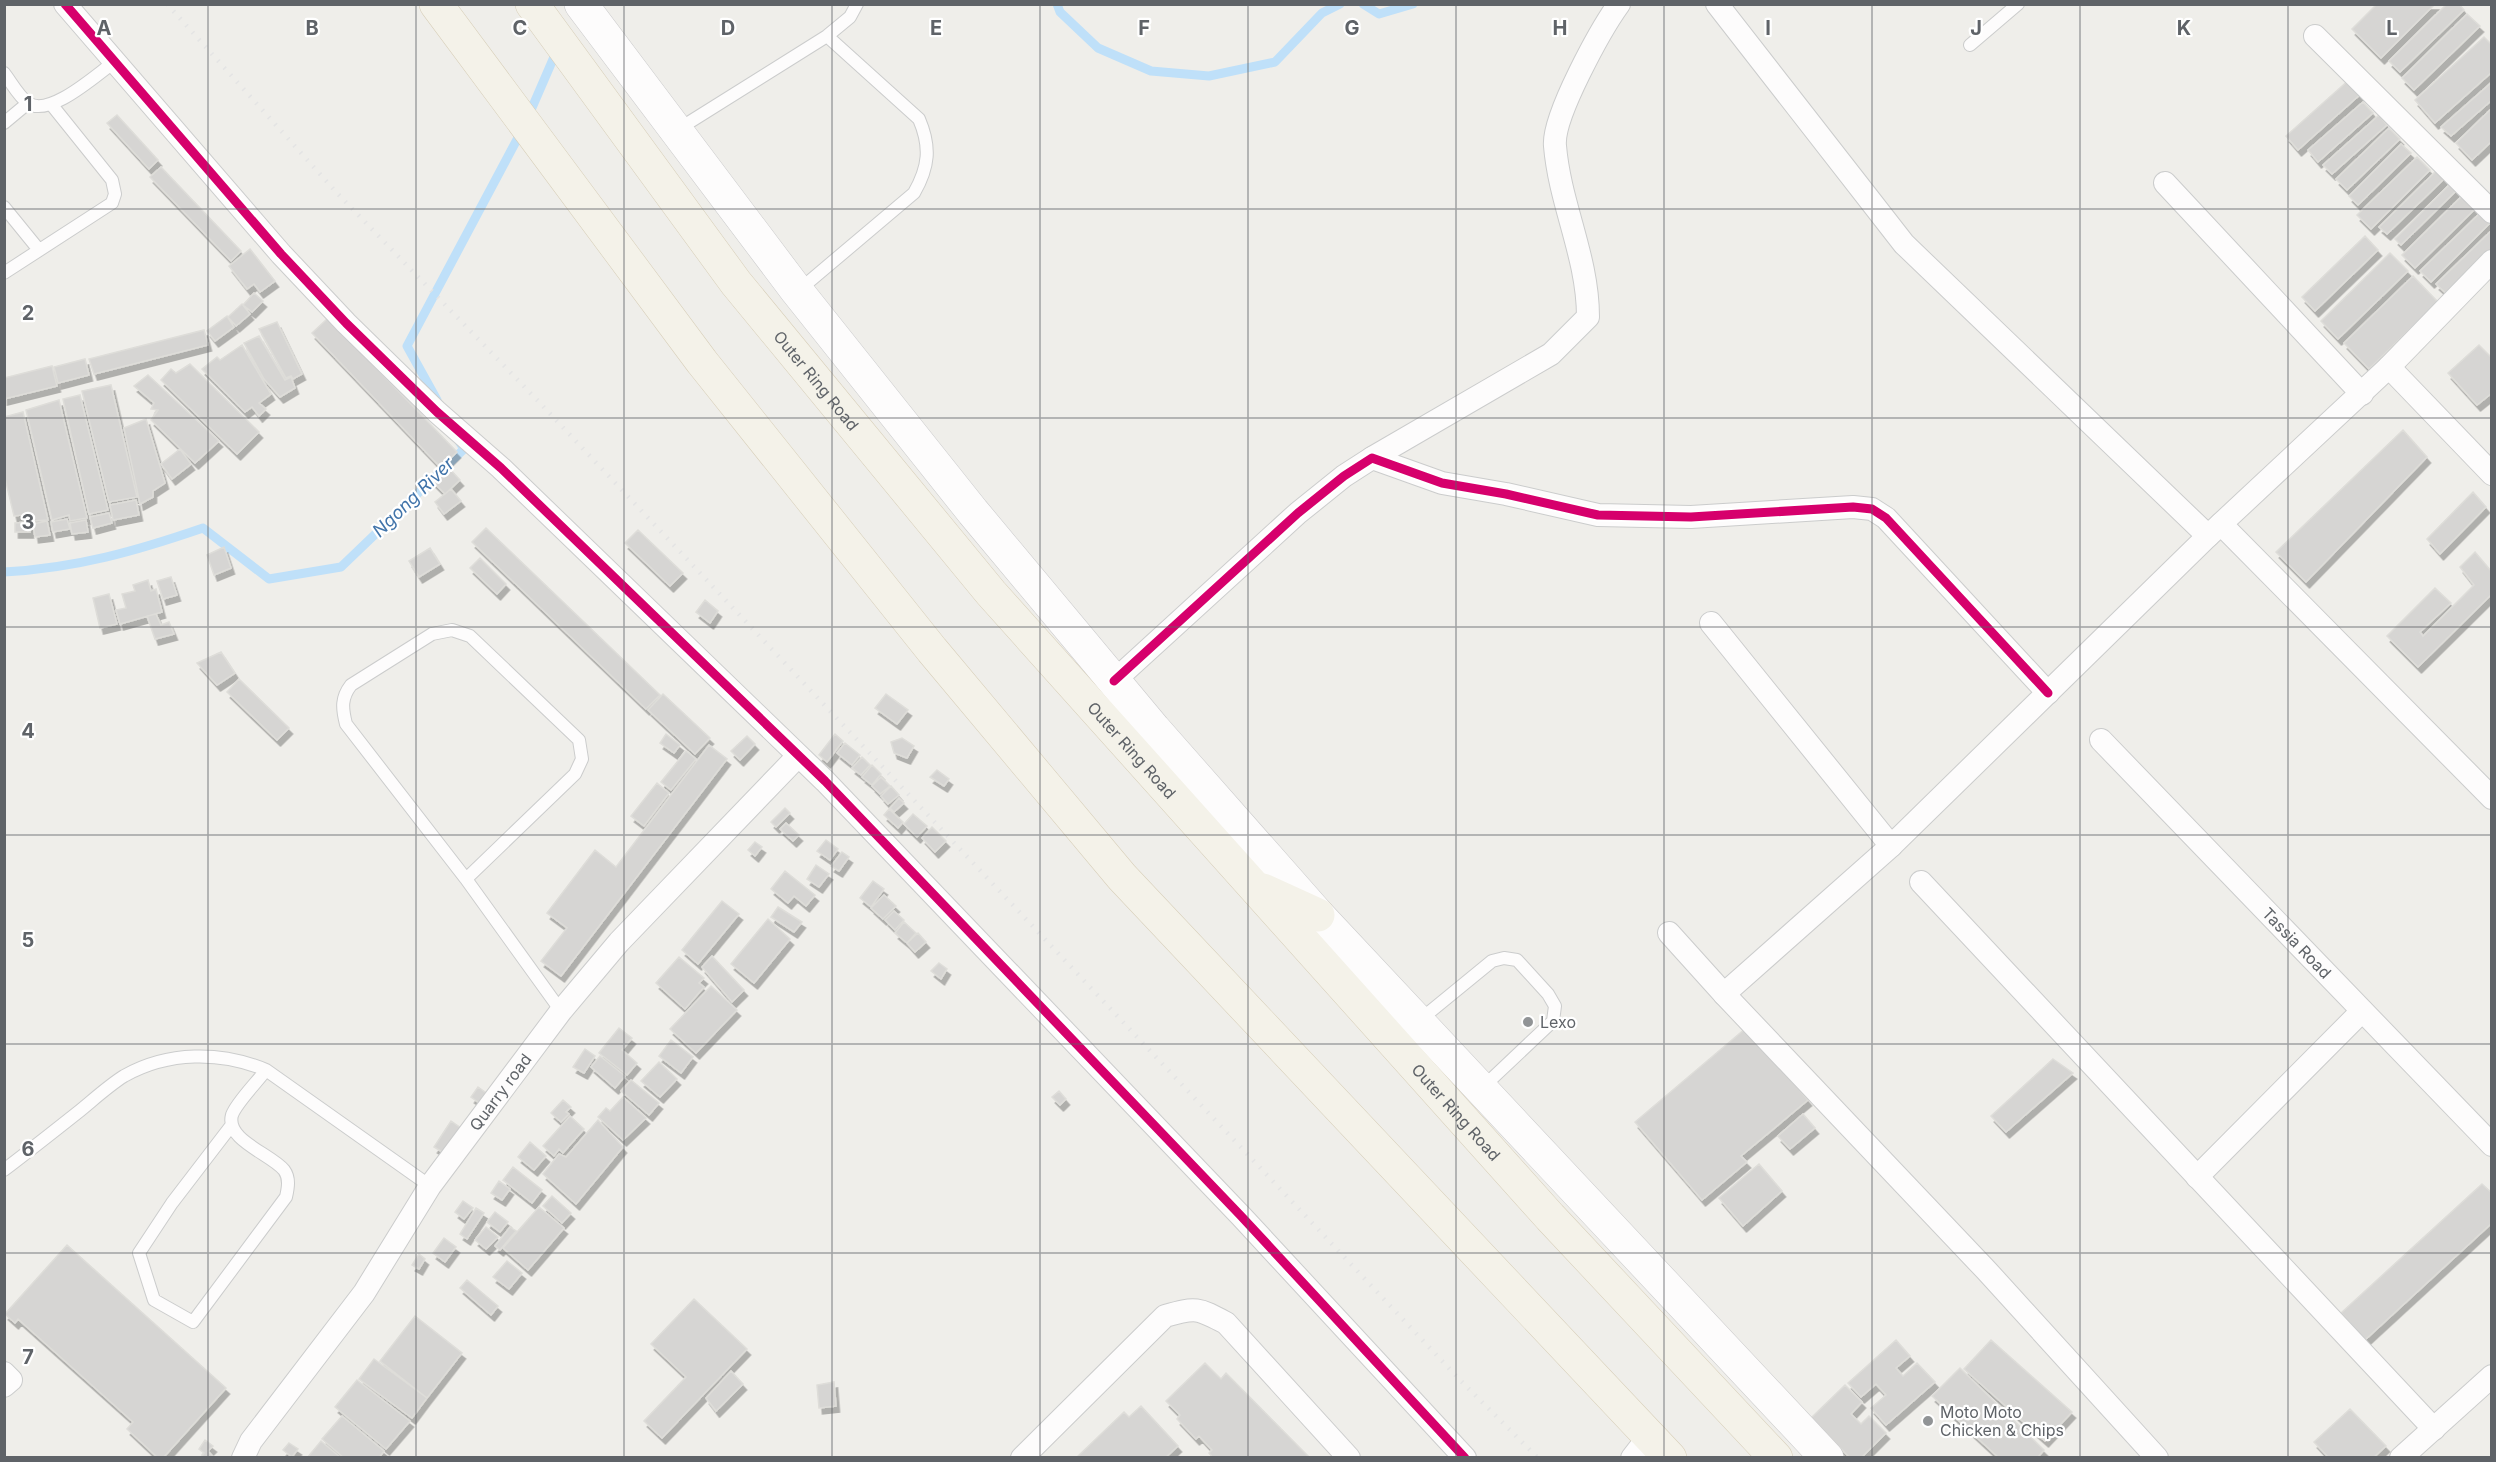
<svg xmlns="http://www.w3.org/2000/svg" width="2496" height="1462" viewBox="0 0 2496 1462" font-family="Inter,sans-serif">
  <defs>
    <filter id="shadow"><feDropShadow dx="3.5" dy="6" stdDeviation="0" flood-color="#0004"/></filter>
  </defs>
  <rect width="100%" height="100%" fill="#efeeea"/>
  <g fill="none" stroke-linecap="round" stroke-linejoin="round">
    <!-- stream -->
    <path stroke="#bfe0f9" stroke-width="9" d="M 1057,4 L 1060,12 L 1098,48 L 1151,71 L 1209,76 L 1275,62 L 1322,13 L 1340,4
      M 1363,4 L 1379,14 L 1413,4
      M 528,117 L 557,50
      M 437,400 L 407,346 L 521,132
      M 4,572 C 77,568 136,551 203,528 L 269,579 L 341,567 L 464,449 L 459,441"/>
  </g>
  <!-- building -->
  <path fill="#d6d5d3" stroke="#deddd9" stroke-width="1.5" filter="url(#shadow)" d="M 2377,4 L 2435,4 L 2381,58 L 2352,29 Z
    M 2447,4 L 2459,4 L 2464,10 L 2400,72 L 2389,61 Z
    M 2467,14 L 2480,26 L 2414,90 L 2402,78 Z
    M 2484,37 L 2492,45 L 2492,72 L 2435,123 L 2415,100 Z
    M 2351,78 L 2363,92 L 2298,150 L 2286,136 Z
    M 2492,82 L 2492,100 L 2451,136 L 2441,127 Z
    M 2363,102 L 2373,113 L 2318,162 L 2308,150 Z
    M 2492,108 L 2492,141 L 2472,160 L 2456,143 Z
    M 117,115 L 158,160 L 149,169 L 107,123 Z
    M 2379,115 L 2387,125 L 2332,174 L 2323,165 Z
    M 2389,128 L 2400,139 L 2347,190 L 2336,179 Z
    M 2401,144 L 2411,153 L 2358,205 L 2349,196 Z
    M 2417,157 L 2430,170 L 2371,229 L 2357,215 Z
    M 161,167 L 241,251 L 231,261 L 150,177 Z
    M 2438,169 L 2446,177 L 2387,234 L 2379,227 Z
    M 2450,184 L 2456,191 L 2401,245 L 2395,239 Z
    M 2464,194 L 2477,207 L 2415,268 L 2402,255 Z
    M 2480,213 L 2490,223 L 2431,282 L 2420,271 Z
    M 2492,230 L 2492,255 L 2449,296 L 2436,284 Z
    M 2365,236 L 2378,250 L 2315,311 L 2302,297 Z
    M 250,249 L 275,281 L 260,292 L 254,284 L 247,289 L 229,266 Z
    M 2390,253 L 2408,271 L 2338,339 L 2321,321 Z
    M 2413,276 L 2438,302 L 2369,369 L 2344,343 Z
    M 254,293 L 263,301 L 252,312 L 243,305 Z
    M 242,304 L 250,314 L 236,326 L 228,317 Z
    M 227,316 L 234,327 L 215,341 L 207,331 Z
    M 328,318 L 457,452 L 441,468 L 312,333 Z
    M 277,322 L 302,374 L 293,379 L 291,376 L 286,378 L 259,329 Z
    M 204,330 L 208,345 L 94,374 L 89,359 Z
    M 259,336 L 285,380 L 291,377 L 295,388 L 280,397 L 264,379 L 244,343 Z
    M 242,345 L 271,394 L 259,403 L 266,409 L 259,416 L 252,407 L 245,412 L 202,369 L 217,357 L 220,360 Z
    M 2479,345 L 2492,358 L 2492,393 L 2477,405 L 2448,373 Z
    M 85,359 L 89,375 L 58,383 L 54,367 Z
    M 190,364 L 259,432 L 237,454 L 161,380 L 171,369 L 176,373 Z
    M 52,366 L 57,386 L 4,399 L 4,378 Z
    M 148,375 L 219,441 L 195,463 L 151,420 L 158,410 L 151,409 L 154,403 L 134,386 Z
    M 111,385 L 137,497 L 109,502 L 82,391 Z
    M 80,395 L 108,510 L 89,514 L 63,399 Z
    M 59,400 L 87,518 L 70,521 L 69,515 L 52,520 L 26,410 Z
    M 23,412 L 48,520 L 32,521 L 29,514 L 14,516 L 4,474 L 4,417 Z
    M 146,419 L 165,483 L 153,491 L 153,497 L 140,504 L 124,428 Z
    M 2403,430 L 2427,457 L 2306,582 L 2276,552 Z
    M 180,449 L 191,464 L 172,479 L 161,464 Z
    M 448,467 L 460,480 L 445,494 L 432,481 Z
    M 451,489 L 461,501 L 444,514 L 435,502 Z
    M 2473,492 L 2486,507 L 2440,554 L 2427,539 Z
    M 136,500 L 139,515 L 113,520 L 110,505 Z
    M 109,513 L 112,523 L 93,528 L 90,517 Z
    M 67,519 L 70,529 L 53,532 L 51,522 Z
    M 86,520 L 88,532 L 72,534 L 70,523 Z
    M 47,521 L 50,535 L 35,537 L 33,524 Z
    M 30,522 L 30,532 L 15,532 L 15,523 Z
    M 486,528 L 660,695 L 646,709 L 472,542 Z
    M 638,530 L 683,573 L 670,586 L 625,543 Z
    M 224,547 L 231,568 L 214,575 L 207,555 Z
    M 430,548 L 440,564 L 419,577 L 409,561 Z
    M 2475,552 L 2492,572 L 2492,594 L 2418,667 L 2387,636 L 2435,588 L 2451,603 L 2420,632 L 2423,636 L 2474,585 L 2460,567 Z
    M 480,558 L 506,584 L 497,594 L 470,568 Z
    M 171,577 L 177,595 L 163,599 L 157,581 Z
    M 148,580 L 151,591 L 156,589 L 162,612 L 120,624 L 116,610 L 126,608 L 122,594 L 135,591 L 133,585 Z
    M 109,594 L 117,624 L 100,628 L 93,598 Z
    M 705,600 L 718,611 L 710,623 L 696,612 Z
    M 156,614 L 161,625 L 169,622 L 174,634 L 155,639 L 147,616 Z
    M 221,652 L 235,673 L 217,685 L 197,663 Z
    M 239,679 L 289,728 L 277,740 L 227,692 Z
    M 663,694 L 710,738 L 695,754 L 648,710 Z
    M 886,694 L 908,710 L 897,724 L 875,708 Z
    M 666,734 L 680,745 L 674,753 L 660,743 Z
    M 835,734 L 843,741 L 827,762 L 819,755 Z
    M 747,736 L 755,744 L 740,760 L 731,751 Z
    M 902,738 L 914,746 L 907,758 L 894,753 L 891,742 Z
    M 845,743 L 860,755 L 852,765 L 837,753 Z
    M 709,745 L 727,759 L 561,976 L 541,961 L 567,928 L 547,913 L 595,850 L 616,867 Z
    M 686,751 L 696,759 L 671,790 L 661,782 Z
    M 862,757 L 870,765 L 861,775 L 852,768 Z
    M 872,765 L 881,774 L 872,785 L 862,777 Z
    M 937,770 L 949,779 L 944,786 L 930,777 Z
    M 881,777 L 890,786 L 880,794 L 872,786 Z
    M 657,783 L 669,793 L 644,826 L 631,816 Z
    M 891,786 L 899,795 L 888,804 L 881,796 Z
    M 899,798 L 904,803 L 894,812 L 890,808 Z
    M 785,808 L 790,813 L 776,827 L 771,822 Z
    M 889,809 L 903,822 L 898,828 L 884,815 Z
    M 913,814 L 927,826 L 917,837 L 904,824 Z
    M 786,823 L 799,835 L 793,841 L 780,829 Z
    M 932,827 L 946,841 L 935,852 L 922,838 Z
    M 826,840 L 838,849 L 830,860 L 817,851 Z
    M 755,842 L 762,847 L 755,856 L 748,850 Z
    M 842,852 L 849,857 L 839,871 L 831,866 Z
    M 816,865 L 829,874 L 819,887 L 807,879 Z
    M 785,871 L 815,895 L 806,906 L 794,896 L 788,903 L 771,889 Z
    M 873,881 L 884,889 L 871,907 L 860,898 Z
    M 884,895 L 896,906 L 883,919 L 871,908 Z
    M 722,901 L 739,914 L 698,964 L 682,950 Z
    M 778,907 L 802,922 L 794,932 L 771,917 Z
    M 894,911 L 904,920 L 895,930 L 885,920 Z
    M 768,919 L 790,939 L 754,983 L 731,964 Z
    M 904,922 L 916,933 L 907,943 L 895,933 Z
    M 918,933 L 926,942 L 915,952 L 907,943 Z
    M 712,956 L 744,990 L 732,1002 L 702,967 Z
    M 679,957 L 704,978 L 699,983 L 704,987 L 685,1009 L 656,983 Z
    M 939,963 L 947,969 L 941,979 L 931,971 Z
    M 711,986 L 737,1010 L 696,1053 L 670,1029 Z
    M 619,1028 L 632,1038 L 622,1050 L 637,1063 L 627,1075 L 599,1053 Z
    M 1746,1028 L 1808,1100 L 1741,1156 L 1747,1162 L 1702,1200 L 1635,1122 Z
    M 671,1040 L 693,1057 L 681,1073 L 659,1056 Z
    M 585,1049 L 595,1056 L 584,1073 L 573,1067 Z
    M 600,1056 L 625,1076 L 615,1088 L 591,1067 Z
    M 2053,1059 L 2073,1073 L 2006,1132 L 1991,1116 Z
    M 659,1062 L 677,1079 L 660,1097 L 641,1081 Z
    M 631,1080 L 659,1103 L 649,1115 L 621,1091 Z
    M 478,1087 L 492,1097 L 485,1107 L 471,1097 Z
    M 1059,1091 L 1066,1099 L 1060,1105 L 1052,1097 Z
    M 623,1097 L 646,1118 L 623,1140 L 598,1117 L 606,1108 L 610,1111 Z
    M 563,1100 L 571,1107 L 566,1112 L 569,1114 L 561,1122 L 551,1113 Z
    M 1803,1114 L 1815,1128 L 1790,1149 L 1778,1136 Z
    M 570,1116 L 584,1129 L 563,1153 L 559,1149 L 554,1156 L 543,1146 Z
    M 598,1120 L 623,1147 L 576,1204 L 543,1174 L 559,1154 L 566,1157 Z
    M 451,1121 L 461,1128 L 444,1153 L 434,1147 Z
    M 530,1142 L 546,1156 L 534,1170 L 518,1157 Z
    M 1759,1164 L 1782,1191 L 1743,1226 L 1719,1198 Z
    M 513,1167 L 542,1190 L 532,1203 L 503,1180 Z
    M 499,1181 L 510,1189 L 502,1200 L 491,1193 Z
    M 2482,1184 L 2492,1193 L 2492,1223 L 2365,1340 L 2341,1313 Z
    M 552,1196 L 571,1213 L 562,1223 L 543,1206 Z
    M 463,1201 L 473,1208 L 464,1219 L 455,1212 Z
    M 539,1207 L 564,1228 L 528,1270 L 503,1248 Z
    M 476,1208 L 484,1213 L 467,1239 L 460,1234 Z
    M 495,1212 L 508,1222 L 500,1232 L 487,1222 Z
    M 486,1227 L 498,1237 L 486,1249 L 475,1240 Z
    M 510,1227 L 516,1231 L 500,1250 L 495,1246 Z
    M 444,1238 L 456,1247 L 445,1262 L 433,1253 Z
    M 67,1245 L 226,1388 L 163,1458 L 158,1458 L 127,1429 L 133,1422 L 18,1319 L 15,1323 L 5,1314 Z
    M 419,1254 L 425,1259 L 419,1269 L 412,1265 Z
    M 507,1261 L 522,1273 L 509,1289 L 493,1277 Z
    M 467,1280 L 498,1306 L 491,1315 L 460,1288 Z
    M 694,1299 L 747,1349 L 662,1438 L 644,1421 L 686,1377 L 651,1344 Z
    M 415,1316 L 462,1353 L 427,1398 L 380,1361 Z
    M 1896,1340 L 1910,1356 L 1896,1368 L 1903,1376 L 1917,1363 L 1935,1382 L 1886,1425 L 1871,1408 L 1886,1395 L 1876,1384 L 1861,1397 L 1848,1383 Z
    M 1991,1340 L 2072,1412 L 2045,1441 L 1964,1369 Z
    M 374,1359 L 427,1398 L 412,1418 L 359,1379 Z
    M 1205,1363 L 1221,1379 L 1226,1373 L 1310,1458 L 1213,1458 L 1209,1453 L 1212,1450 L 1199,1436 L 1196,1439 L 1177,1419 L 1180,1415 L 1166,1401 Z
    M 1960,1368 L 2044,1450 L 2037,1458 L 1999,1458 L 1932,1396 Z
    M 731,1371 L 743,1384 L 716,1411 L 706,1398 Z
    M 357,1380 L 410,1421 L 386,1449 L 335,1407 Z
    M 834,1382 L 836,1406 L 819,1408 L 817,1385 Z
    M 1845,1385 L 1862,1402 L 1851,1414 L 1861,1424 L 1869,1416 L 1886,1433 L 1861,1458 L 1850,1458 L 1811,1418 Z
    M 1141,1406 L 1178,1446 L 1165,1458 L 1076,1458 L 1124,1412 L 1129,1417 Z
    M 2350,1409 L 2386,1446 L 2373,1458 L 2329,1458 L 2314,1442 Z
    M 342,1416 L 384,1451 L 379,1458 L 344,1458 L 322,1439 Z
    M 205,1440 L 213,1446 L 208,1451 L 214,1458 L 201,1458 L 204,1453 L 199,1449 Z
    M 321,1441 L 341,1458 L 307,1458 Z
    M 289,1443 L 298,1449 L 292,1457 L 283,1450 Z"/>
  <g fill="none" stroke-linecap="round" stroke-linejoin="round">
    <defs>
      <path id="lane" d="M 1970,45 L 2018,4
        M 4,73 C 11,82 19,97 28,103 C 49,118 96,75 113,63
        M 4,123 L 28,103
        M 677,130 L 827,36 L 850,17 L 857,4
        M 4,207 L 39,250
        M 4,273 L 112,203 L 115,194 L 112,180 L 51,104
        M 798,291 L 914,193 C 929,167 931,147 919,119 L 827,36
        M 466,879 L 575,774 L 582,759 L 579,740 L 470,636 L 452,630 L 432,634 L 351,685 C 341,698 342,708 346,724 L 466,879 L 561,1011
        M 1420,1020 L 1492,961 L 1504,958 L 1517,960 L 1548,994 L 1555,1006 L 1553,1021 L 1482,1088
        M 231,1126 L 172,1203 L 139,1253 L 154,1300 L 193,1322 L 286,1197 C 288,1188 290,1178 284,1170 C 271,1154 225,1140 232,1115 C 236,1103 258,1081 266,1070
        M 4,1170 C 29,1151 53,1132 77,1113 C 92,1101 108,1086 124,1076 C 168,1051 221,1051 266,1070 L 430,1186"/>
      <g id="street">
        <path d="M 65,4 L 281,254 L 346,323 L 437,412 L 501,468 L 825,781 L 1241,1216 L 1465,1458"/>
        <path d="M 1717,4 L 1904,244 L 2208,536"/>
        <path d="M 2315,36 L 2492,212"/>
        <path d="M 2165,183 L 2362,394"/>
        <path d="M 2389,367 L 2492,474"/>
        <path d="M 1372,458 L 1551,354 L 1588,317 C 1588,257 1560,205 1555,146 C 1552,117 1601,29 1619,4"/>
        <path d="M 2221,524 L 2492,798"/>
        <path d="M 1711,623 L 1891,846"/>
        <path d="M 1114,681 L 1298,513 L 1344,476 L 1372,458 L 1442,483 L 1506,494 L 1598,515 L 1691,517 L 1853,507 L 1872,509 L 1886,518 L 2048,693"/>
        <path id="s1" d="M 2101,740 L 2492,1145"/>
        <path d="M 1921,882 L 2434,1429"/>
        <path d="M 1669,933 L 1724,994 L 1986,1270 L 2157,1458"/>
        <path d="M 1724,994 L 1891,846 L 2208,536 L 2389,367 L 2492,261"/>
        <path d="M 2197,1177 L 2362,1011"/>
        <path d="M 4,1373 L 11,1380 L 4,1386"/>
        <path id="s2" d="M 243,1458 L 251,1441 L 364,1293 L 430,1186 L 561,1011 L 619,942 L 798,756"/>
        <path d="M 1022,1458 L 1165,1316 C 1196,1307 1198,1308 1226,1323 L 1349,1458"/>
        <path d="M 1632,1458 L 1649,1436"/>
        <path d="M 2401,1458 L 2492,1376"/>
      </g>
      <path id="secondary" d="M 581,4 L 797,291 L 973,512 L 1154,729 L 1318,915 L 1827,1458"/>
      <g id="primary">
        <path d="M 436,4 L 702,362 L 932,650 L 1122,877 L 1670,1458"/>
        <path id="s3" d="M 532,4 L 736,283 L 991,593 L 1550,1217 L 1776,1458"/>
        <path d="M 1263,890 L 1318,915"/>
      </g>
    </defs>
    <!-- lane casing -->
    <use href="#lane" stroke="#cbcccc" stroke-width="14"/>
    <!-- street casing -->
    <use href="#street" stroke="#cbcccc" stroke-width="24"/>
    <!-- secondary casing -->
    <use href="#secondary" stroke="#cacacb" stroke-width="34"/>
    <!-- primary casing -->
    <use href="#primary" stroke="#d7ceb8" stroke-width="34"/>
    <!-- lane -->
    <use href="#lane" stroke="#fdfcfc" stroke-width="12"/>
    <!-- street -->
    <use href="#street" stroke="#fdfcfc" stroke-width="22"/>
    <!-- secondary -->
    <use href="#secondary" stroke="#fdfcfc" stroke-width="33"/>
    <!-- primary -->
    <use href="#primary" stroke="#f4f2e9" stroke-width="33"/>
    <!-- rail -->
    <path stroke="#e4e4e4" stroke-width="4.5" stroke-dasharray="1.5 8" stroke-linecap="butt" d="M 167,4 L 337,193 L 539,402 L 1460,1380 L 1538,1458"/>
    <defs>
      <path id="cycleway" d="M 65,4 L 281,254 L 346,323 L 437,412 L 501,468 L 825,781 L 1241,1216 L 1465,1458
        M 1114,681 L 1298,513 L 1344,476 L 1372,458 L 1442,483 L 1506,494 L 1598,515 L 1691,517 L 1853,507 L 1872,509 L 1886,518 L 2048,693"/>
    </defs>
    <!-- cycleway casing -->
    <use href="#cycleway" stroke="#fff" stroke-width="13"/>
    <!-- cycleway -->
    <use href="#cycleway" stroke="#d6006c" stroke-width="9"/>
  </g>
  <!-- grid -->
  <path fill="none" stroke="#5f6368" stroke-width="1.5" stroke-opacity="0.55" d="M 208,4 L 208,1458M 416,4 L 416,1458M 624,4 L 624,1458M 832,4 L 832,1458M 1040,4 L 1040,1458M 1248,4 L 1248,1458M 1456,4 L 1456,1458M 1664,4 L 1664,1458M 1872,4 L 1872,1458M 2080,4 L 2080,1458M 2288,4 L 2288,1458M 4,209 L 2492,209M 4,418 L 2492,418M 4,627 L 2492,627M 4,835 L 2492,835M 4,1044 L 2492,1044M 4,1253 L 2492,1253"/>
  <!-- markers -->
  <g fill="#919496" stroke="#fff" stroke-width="2">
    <circle cx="1528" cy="1022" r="6"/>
    <circle cx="1928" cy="1421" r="6"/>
  </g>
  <g text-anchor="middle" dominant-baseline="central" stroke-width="4.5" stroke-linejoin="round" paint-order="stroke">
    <!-- street labels -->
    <g font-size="16" fill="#5f6368" stroke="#fff">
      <text stroke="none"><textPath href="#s3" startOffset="472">Outer Ring Road</textPath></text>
      <text stroke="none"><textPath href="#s3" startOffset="958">Outer Ring Road</textPath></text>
      <text stroke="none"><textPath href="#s1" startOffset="282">Tassia Road</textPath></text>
      <text stroke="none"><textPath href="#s2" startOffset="448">Quarry road</textPath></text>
      <text stroke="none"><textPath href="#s3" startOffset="1444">Outer Ring Road</textPath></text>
    </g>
    <!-- poi labels -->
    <g font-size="16" fill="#5f6368" stroke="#fff" text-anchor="start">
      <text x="1540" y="1022">Lexo</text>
      <text x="1940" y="1412">Moto Moto<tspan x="1940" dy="18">Chicken &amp; Chips</tspan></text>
    </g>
    <!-- water labels -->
    <g font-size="18" font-style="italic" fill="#4174aa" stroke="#fff">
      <text transform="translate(413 497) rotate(-44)">Ngong River</text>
    </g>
  </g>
  <g font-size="20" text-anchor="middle" font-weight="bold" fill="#5f6368" stroke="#fff" stroke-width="4.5" stroke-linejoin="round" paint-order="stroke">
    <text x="104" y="35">A</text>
    <text x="312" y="35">B</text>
    <text x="520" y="35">C</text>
    <text x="728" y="35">D</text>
    <text x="936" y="35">E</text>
    <text x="1144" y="35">F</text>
    <text x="1352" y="35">G</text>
    <text x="1560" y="35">H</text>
    <text x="1768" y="35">I</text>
    <text x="1976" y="35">J</text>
    <text x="2184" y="35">K</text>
    <text x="2392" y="35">L</text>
    <text x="28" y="111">1</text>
    <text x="28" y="320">2</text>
    <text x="28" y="529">3</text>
    <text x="28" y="738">4</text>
    <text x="28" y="947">5</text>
    <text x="28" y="1156">6</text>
    <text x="28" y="1364">7</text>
  </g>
  <!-- border -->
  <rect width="2496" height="1462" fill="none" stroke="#5f6368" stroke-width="12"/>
</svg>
